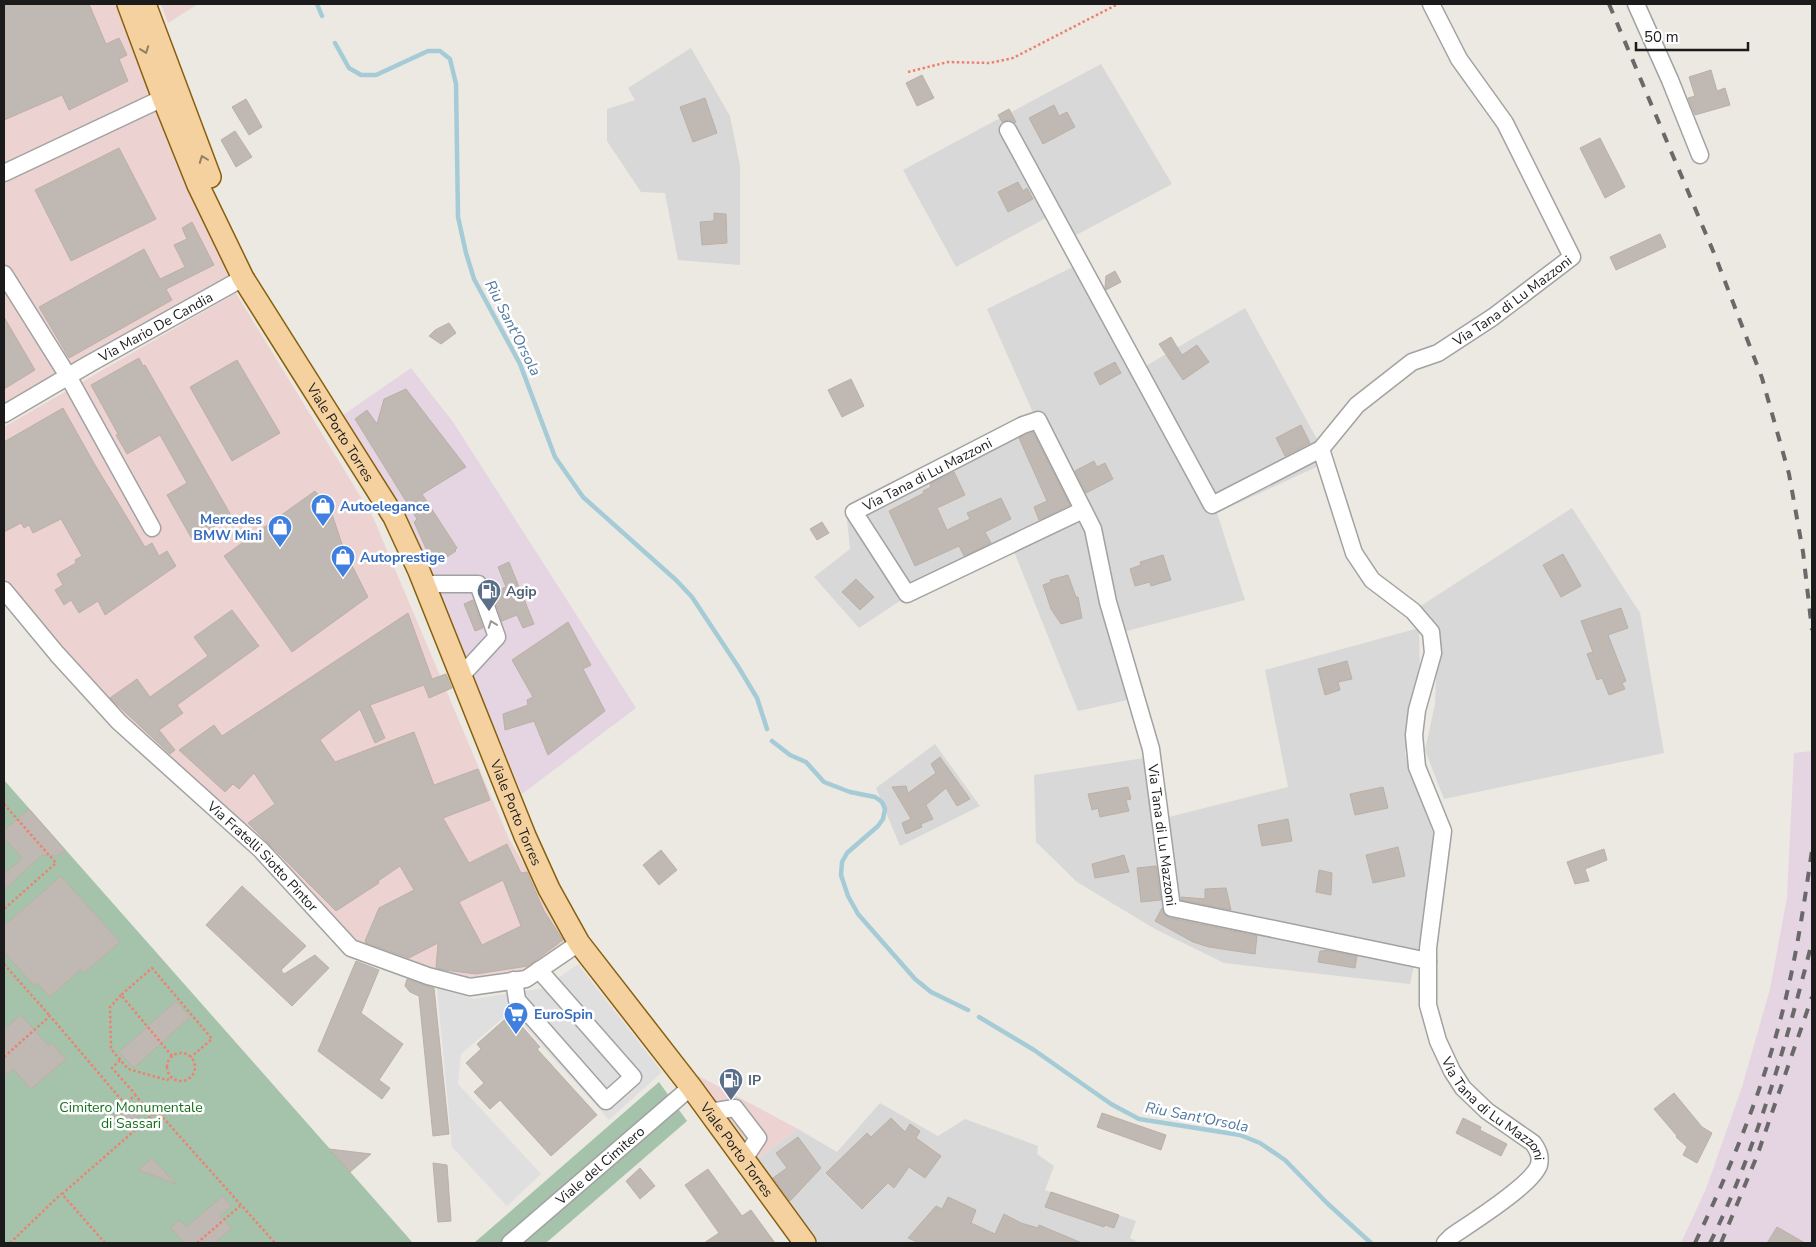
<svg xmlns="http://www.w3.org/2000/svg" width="1816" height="1247" viewBox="0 0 1816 1247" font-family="'Nunito Sans',sans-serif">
  <rect width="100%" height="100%" fill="#ece9e2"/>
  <!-- residential -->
  <path fill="#d9d8d8" d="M 691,48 L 730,116 L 740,166 L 740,265 L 678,260 L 665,193 L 641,192 L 607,141 L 607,109 L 635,100 L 628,88 Z
    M 1101,64 L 1172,184 L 1067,240 L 1053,214 L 956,267 L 903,170 Z
    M 1085,261 L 1144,367 L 1245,308 L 1329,461 L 1217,513 L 1245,600 L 1123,632 L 1132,699 L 1078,711 L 1013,549 L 915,591 L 859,628 L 814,577 L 850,549 L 846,509 L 1034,415 L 987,309 Z
    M 1572,508 L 1640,613 L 1664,753 L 1444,799 L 1425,750 L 1435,704 L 1438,627 L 1416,609 Z
    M 1419,628 L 1420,673 L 1405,754 L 1439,850 L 1410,984 L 1224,963 L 1155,929 L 1077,882 L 1036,842 L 1034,775 L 1151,757 L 1165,818 L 1288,787 L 1265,670 Z
    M 935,744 L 980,806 L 900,846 L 876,788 Z
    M 880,1103 L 938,1136 L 965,1119 L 1038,1146 L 1037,1154 L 1054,1166 L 1045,1190 L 1136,1221 L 1130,1238 L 1139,1243 L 819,1243 L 757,1159 L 798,1129 L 837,1152 Z"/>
  <!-- commercial -->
  <path fill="#ecd3d2" d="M 4,4 L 115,4 L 156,109 L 228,276 L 4,405 Z
    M 161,4 L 198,4 L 168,23 Z
    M 236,293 L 373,517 L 509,839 L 571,942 L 522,973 L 468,980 L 381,953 L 359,944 L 265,845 L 122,721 L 4,582 L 4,427 Z
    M 695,1074 L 798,1129 L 757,1159 Z"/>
  <!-- industrial -->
  <path fill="#e5d4e1" d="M 411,368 L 453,422 L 636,708 L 522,794 L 439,596 L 343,415 Z
    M 1812,751 L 1812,1243 L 1681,1243 L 1706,1189 L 1742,1087 L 1770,989 L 1787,898 L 1794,753 Z"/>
  <!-- cemetery -->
  <path fill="#a5c3aa" d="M 4,780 L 413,1243 L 4,1243 Z
    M 659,1082 L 687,1121 L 546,1243 L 474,1243 Z"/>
  <!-- parking -->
  <path fill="#dfdfdf" d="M 578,964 L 662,1072 L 609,1120 L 511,1011 L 461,1054 L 458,1084 L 541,1174 L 507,1206 L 452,1147 L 437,988 L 474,999 L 544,988 Z"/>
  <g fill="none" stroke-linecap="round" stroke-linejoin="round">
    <!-- stream -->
    <path stroke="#a5cbd7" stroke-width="4.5" d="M 317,4 L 322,16
      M 335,43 L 349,68 L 361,75 L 376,75 L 428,51 L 440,51 L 450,59 L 456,84 L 458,217 L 466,253 L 474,279 L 520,364 L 555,457 L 583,497 L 676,580 L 692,597 L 739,668 L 757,698 L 767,729
      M 772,741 L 790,755 L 806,762 L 824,782 L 850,792 L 875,797 L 882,802 L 885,809 L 883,819 L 878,826 L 847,853 L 842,862 L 841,875 L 848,896 L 858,914 L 915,979 L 931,992 L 968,1010
      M 979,1017 L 1034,1050 L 1111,1104 L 1139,1119 L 1240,1135 L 1260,1143 L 1285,1160 L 1327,1203 L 1371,1243"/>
  </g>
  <!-- building -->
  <path fill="#c0b8b2" stroke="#bcb0a5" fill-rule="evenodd" d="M 4,4 L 89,4 L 106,44 L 119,38 L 127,55 L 119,59 L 128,81 L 69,110 L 62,95 L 4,120 Z
    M 1711,70 L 1717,91 L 1725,88 L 1730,105 L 1695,115 L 1688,98 L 1695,96 L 1689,77 Z
    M 922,75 L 934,98 L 917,106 L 906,83 Z
    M 705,98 L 717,133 L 693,142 L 680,107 Z
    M 246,99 L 262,127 L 249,135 L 232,107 Z
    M 1054,105 L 1059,116 L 1067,112 L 1075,127 L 1043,144 L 1029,118 Z
    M 1009,109 L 1016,122 L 1015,123 L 1009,120 L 1002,122 L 998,115 Z
    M 235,131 L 252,157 L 236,167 L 221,140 Z
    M 1600,138 L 1625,187 L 1605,198 L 1580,148 Z
    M 119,148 L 156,219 L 71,261 L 35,190 Z
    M 1018,182 L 1023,191 L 1027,188 L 1033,199 L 1008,212 L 998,192 Z
    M 714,213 L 726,214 L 727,243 L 702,245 L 700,222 L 714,221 Z
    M 192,222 L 214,265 L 166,289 L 172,300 L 69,358 L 39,307 L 144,249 L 160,279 L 185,267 L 174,245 L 187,239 L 182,228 Z
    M 1660,234 L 1666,247 L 1616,270 L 1610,257 Z
    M 1115,271 L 1121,282 L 1106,290 L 1105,287 L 1106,276 Z
    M 4,317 L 35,370 L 4,389 Z
    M 449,323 L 456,333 L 441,344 L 429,336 L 435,330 Z
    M 1171,337 L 1182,355 L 1197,345 L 1209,362 L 1183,380 L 1159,344 Z
    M 139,358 L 143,366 L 145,365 L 232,517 L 192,539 L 167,495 L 187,483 L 160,435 L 127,454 L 116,435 L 118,434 L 91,385 Z
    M 237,360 L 280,433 L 232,461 L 190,387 Z
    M 1115,362 L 1121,373 L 1100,385 L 1094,373 Z
    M 851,379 L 864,406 L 842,417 L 828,390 Z
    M 406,389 L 466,467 L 422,494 L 457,548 L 455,550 L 456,551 L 436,564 L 436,563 L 433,564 L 414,522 L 417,519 L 355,419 L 367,410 L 377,424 L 384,399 Z
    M 63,408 L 95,465 L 145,547 L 152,543 L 159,556 L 167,551 L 176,566 L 105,615 L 98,601 L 79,613 L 71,600 L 64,605 L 55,590 L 63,585 L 57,574 L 76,563 L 75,560 L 82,556 L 61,519 L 33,533 L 29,525 L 24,528 L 21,523 L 4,532 L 4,442 Z
    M 1301,425 L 1310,443 L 1285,456 L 1276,438 Z
    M 1033,432 L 1070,505 L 1039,520 L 1034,507 L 1047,501 L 1019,438 Z
    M 1094,461 L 1097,467 L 1105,463 L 1113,479 L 1086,493 L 1075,471 Z
    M 954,472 L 965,495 L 937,508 L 947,530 L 970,519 L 967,513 L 1001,498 L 1011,519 L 985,532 L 991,543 L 964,556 L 959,546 L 915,566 L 889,511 L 924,493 L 923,491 L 931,487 L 930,484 Z
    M 315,491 L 331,511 L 344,550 L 368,597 L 292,652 L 224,556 Z
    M 822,522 L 829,533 L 817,540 L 810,529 Z
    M 1563,554 L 1581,586 L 1561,597 L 1543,565 Z
    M 1163,555 L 1171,580 L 1151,586 L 1150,582 L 1135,586 L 1130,569 L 1141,565 L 1140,562 Z
    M 509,562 L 534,624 L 523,628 L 517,615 L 502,621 L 492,593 L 506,587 L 498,567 Z
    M 1068,575 L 1076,597 L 1078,597 L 1082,618 L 1061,624 L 1051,609 L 1043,585 L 1051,582 L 1050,580 Z
    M 856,579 L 874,597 L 860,610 L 842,592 Z
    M 473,600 L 483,628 L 475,631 L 464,604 Z
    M 1621,608 L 1628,628 L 1608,635 L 1626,681 L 1622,683 L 1625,689 L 1609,695 L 1602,678 L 1597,680 L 1587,654 L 1593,652 L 1581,621 Z
    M 232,610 L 259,646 L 177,705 L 183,713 L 159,730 L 175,750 L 170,754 L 110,698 L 137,679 L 150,697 L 208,656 L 194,637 Z
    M 408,613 L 432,679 L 446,674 L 452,688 L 429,698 L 424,685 L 370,705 L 385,738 L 375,743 L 360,709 L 320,740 L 335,762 L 414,732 L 434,785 L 478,769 L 490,800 L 443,818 L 469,863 L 507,844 L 521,873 L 527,872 L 544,911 L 563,940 L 528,966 L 476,974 L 445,970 L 436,968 L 438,943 L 409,958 L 366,943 L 365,941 L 379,908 L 414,890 L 400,866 L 378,881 L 379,883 L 336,911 L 248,823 L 275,804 L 254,773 L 239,789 L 233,784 L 225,792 L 179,750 L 214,725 L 222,736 ZM 503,880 L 521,926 L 482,945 L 459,902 Z
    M 568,622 L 591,665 L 583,669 L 605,711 L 548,755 L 534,721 L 505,730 L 503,714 L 528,705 L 527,700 L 533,697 L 512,660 Z
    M 1347,661 L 1352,679 L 1338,682 L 1340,690 L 1325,695 L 1318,669 Z
    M 940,757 L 970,799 L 957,806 L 946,788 L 926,805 L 933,819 L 921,824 L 922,827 L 906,834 L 902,823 L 911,819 L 892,787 L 906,786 L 908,793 L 936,773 L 931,764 Z
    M 1128,787 L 1131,799 L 1126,800 L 1129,811 L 1100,817 L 1098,808 L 1092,810 L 1088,794 Z
    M 1383,787 L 1388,808 L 1355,815 L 1350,794 Z
    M 29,809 L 65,850 L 58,856 L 42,855 L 4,890 L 4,874 L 22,858 L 4,838 L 4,830 Z
    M 1288,819 L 1292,841 L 1262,846 L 1258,825 Z
    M 1398,847 L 1405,876 L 1373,883 L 1366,855 Z
    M 1604,849 L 1607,860 L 1585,869 L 1589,881 L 1575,884 L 1567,862 Z
    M 661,850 L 677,870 L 659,885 L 643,865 Z
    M 1124,855 L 1129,872 L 1095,878 L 1092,864 Z
    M 1156,866 L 1161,900 L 1141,902 L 1137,868 Z
    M 1319,870 L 1332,873 L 1331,895 L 1316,892 Z
    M 61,876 L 120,942 L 84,973 L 81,969 L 50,997 L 37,983 L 34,986 L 4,952 L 4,926 Z
    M 242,886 L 306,946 L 281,970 L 284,974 L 315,955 L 329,968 L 292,1006 L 206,925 Z
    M 1226,888 L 1231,910 L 1181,900 L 1181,897 L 1205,899 L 1205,889 Z
    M 1162,908 L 1164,914 L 1170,918 L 1257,936 L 1255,954 L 1209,947 L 1193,942 L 1155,921 Z
    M 1324,950 L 1357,956 L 1355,968 L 1318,962 L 1320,951 L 1324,951 Z
    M 356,961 L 379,970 L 361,1013 L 403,1044 L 379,1080 L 390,1088 L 382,1099 L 318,1051 Z
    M 407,979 L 434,988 L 449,1134 L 433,1136 L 419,996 L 410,992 L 405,986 Z
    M 176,1001 L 190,1017 L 134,1068 L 119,1052 Z
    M 511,1014 L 540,1047 L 537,1049 L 597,1115 L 551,1156 L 500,1100 L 490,1109 L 474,1092 L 484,1083 L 466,1063 L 481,1049 L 477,1044 Z
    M 21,1015 L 49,1046 L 52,1043 L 66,1059 L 31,1089 L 13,1069 L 4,1077 L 4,1029 Z
    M 1674,1093 L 1702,1127 L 1712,1133 L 1697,1163 L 1683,1155 L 1687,1147 L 1676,1137 L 1677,1136 L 1654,1109 Z
    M 130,1104 L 139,1115 L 122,1129 L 113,1118 Z
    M 1102,1113 L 1166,1135 L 1161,1150 L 1097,1127 Z
    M 891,1118 L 905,1132 L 910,1124 L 920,1131 L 916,1138 L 941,1156 L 925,1178 L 909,1167 L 894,1188 L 888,1183 L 862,1209 L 826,1173 L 867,1133 L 871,1137 Z
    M 1463,1118 L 1481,1127 L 1480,1130 L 1507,1144 L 1501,1156 L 1456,1133 Z
    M 798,1137 L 821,1168 L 790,1201 L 773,1178 L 787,1168 L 776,1153 Z
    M 329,1149 L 371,1154 L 350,1172 Z
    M 152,1158 L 176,1184 L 138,1170 Z
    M 433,1163 L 447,1165 L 451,1221 L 438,1222 Z
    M 640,1168 L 655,1186 L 640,1199 L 626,1181 Z
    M 708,1169 L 742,1216 L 751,1210 L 775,1243 L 704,1243 L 719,1233 L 685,1185 Z
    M 1051,1192 L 1119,1215 L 1114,1228 L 1105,1225 L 1104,1227 L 1045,1207 Z
    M 223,1196 L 231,1206 L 220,1216 L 232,1228 L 214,1243 L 184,1243 L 171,1228 L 179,1220 L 186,1227 Z
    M 948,1197 L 976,1210 L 971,1223 L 995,1234 L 1004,1214 L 1021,1223 L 1038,1228 L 1039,1225 L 1082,1243 L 919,1243 L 908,1238 L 936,1206 L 942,1209 Z
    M 1777,1227 L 1805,1243 L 1767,1243 Z"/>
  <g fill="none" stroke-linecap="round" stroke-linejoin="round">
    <defs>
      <g id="minor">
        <path d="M 1636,4 L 1670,80 L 1700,155"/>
        <path id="s1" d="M 1008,130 L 1212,505 L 1321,449 L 1354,553 L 1372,580 L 1413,611 L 1431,632 L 1433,653 L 1417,710 L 1414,735 L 1417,767 L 1443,831 L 1428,948 L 1428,1005 L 1438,1041 L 1452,1071 L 1463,1088 L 1487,1111 L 1533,1143 C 1538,1150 1541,1156 1539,1165 C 1532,1185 1471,1223 1452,1236 L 1445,1243"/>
        <path d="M 4,173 L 163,98"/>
        <path d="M 4,274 L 68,376 L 152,528"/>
        <path id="s2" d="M 4,414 L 89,364 L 243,278"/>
        <path id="s3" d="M 1321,449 L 1357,405 L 1412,362 L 1438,353 L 1493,317 L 1572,257 L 1505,123 L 1459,59 L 1431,4"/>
        <path id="s4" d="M 1083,510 L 907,594 L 854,512 L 1023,425 L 1038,420 L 1093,529 L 1108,602 L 1151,749 L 1172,908 L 1428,961"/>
        <path d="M 425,584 L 478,584 L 497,637 L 461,676"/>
        <path id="s5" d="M 4,590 L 57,654 L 119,722 L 261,850 L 351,948 L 428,976 L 470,987 L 526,979 L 579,943"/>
        <path d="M 514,980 L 517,1000 L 606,1101 L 633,1077 L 539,970"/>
        <path d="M 709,1112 L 735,1108 L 758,1138 L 744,1159"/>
        <path id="s6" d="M 510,1243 L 691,1087"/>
      </g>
      <g id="major">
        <path id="s7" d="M 128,4 L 163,98 L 198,185 L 243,278 L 394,517 L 419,571 L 525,836 L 549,889 L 579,943 L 691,1087 L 805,1243"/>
        <path d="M 145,4 L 210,177"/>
      </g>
    </defs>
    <!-- minor casing -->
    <use href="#minor" stroke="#a2a2a2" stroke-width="19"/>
    <!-- major casing -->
    <use href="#major" stroke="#87600c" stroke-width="24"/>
    <!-- path -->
    <path stroke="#ee8071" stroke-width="2.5" stroke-dasharray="2.5 2.5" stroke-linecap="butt" d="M 908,72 L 948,62 L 990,63 L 1013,58 L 1118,4
      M 4,804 L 56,863 L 4,909
      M 4,964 L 50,1016
      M 121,995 L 110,1007 L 111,1049 L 128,1069 L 167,1080 L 172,1077
      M167 1067a14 14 0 1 1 28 0a14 14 0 1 1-28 0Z
      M 172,1056 L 121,995 L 152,968 L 212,1039 L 191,1057
      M 4,1057 L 50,1016 L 125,1104 L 135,1095 L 152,1115
      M 120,1060 L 112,1068 L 135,1094
      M 10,1243 L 61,1194
      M 105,1243 L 62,1194 L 157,1111 L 275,1243
      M 197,1243 L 240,1206"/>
    <!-- minor -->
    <use href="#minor" stroke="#fff" stroke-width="16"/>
    <!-- major -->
    <use href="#major" stroke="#f4d19f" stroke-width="21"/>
    <!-- rail -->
    <path stroke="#696969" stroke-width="4" stroke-dasharray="10 10" stroke-linecap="butt" d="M 1609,4 L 1716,258 L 1762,378 L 1789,474 L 1803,552 L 1812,630
      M 1695,1243 C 1733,1163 1767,1080 1787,993 C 1798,946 1805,898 1812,850
      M 1710,1243 C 1757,1148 1786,1044 1812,942
      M 1721,1243 L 1757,1156 L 1812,997"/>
  </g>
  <!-- one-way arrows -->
  <defs><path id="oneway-chevron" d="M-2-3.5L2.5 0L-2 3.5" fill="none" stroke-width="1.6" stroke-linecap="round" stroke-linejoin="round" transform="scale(1.25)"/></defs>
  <g stroke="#927f64">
    <use href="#oneway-chevron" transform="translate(145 50) rotate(70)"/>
    <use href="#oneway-chevron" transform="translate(203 159) rotate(-111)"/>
  </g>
  <use stroke="#989898" href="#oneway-chevron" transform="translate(492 624) rotate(-110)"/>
  <!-- icons -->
  <defs>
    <symbol id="shop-pin" viewBox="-11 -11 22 30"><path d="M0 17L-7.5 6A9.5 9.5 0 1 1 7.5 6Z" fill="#3f7fe0" stroke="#fff"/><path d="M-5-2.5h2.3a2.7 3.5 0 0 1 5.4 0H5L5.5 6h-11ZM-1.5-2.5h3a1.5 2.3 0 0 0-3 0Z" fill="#fff"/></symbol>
    <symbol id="fuel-pin" viewBox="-11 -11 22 30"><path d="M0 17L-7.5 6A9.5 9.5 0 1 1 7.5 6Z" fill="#5c6f8a" stroke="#fff"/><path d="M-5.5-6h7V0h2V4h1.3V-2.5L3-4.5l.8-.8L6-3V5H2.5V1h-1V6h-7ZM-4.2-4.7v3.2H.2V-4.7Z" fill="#fff"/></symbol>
    <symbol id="supermarket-pin" viewBox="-11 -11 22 30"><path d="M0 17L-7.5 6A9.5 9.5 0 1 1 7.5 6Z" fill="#3f7fe0" stroke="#fff"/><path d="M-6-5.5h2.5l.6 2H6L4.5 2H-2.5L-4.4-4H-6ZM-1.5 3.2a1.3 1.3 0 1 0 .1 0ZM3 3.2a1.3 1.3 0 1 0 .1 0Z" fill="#fff"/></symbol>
  </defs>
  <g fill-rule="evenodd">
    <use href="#shop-pin" x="309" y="492" width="28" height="38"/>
    <use href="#shop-pin" x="266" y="513" width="28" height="38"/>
    <use href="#shop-pin" x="329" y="543" width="28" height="38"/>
    <use href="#fuel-pin" x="475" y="577" width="28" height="38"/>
    <use href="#supermarket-pin" x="502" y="1000" width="28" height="38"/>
    <use href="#fuel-pin" x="717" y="1066" width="28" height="38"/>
  </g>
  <g text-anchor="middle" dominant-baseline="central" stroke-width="5" stroke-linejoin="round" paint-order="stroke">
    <!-- street labels -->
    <g font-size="14" fill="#1b1b1b" stroke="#fff">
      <text stroke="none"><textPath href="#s3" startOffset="245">Via Tana di Lu Mazzoni</textPath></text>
      <text stroke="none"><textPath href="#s2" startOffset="175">Via Mario De Candia</textPath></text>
      <text stroke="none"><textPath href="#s7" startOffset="480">Viale Porto Torres</textPath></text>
      <text stroke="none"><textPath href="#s4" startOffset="375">Via Tana di Lu Mazzoni</textPath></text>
      <text stroke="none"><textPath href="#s7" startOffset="900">Viale Porto Torres</textPath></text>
      <text stroke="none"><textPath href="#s4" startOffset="935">Via Tana di Lu Mazzoni</textPath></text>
      <text stroke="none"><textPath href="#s5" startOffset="372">Via Fratelli Siotto Pintor</textPath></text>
      <text stroke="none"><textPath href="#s1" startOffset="1279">Via Tana di Lu Mazzoni</textPath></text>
      <text stroke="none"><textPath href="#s7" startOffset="1305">Viale Porto Torres</textPath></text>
      <text stroke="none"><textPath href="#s6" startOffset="119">Viale del Cimitero</textPath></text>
    </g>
    <!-- shop labels -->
    <g font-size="14" font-weight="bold" fill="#366cbe" stroke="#fff" text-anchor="start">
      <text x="340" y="506">Autoelegance</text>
      <text x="262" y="519" text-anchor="end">Mercedes<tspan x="262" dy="16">BMW Mini</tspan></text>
      <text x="360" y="557">Autoprestige</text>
      <text x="534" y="1014">EuroSpin</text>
    </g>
    <!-- service labels -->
    <g font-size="14" font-weight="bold" fill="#4e5e75" stroke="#fff" text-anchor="start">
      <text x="506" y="591">Agip</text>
      <text x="748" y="1080">IP</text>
    </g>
    <!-- park labels -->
    <g font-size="14" fill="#146f1d" stroke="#fff">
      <text x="131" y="1107">Cimitero Monumentale<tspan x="131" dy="16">di Sassari</tspan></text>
    </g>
    <!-- water labels -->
    <g font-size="15" font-style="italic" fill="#5078a2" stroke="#fff">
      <text transform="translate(513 328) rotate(63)">Riu Sant'Orsola</text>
      <text transform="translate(1197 1117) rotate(11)">Riu Sant'Orsola</text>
    </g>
  </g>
  <!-- border -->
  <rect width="1816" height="1247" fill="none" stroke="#1b1b1b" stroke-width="10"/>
  <!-- scale -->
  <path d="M1636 42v8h112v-8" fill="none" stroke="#1b1b1b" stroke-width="2.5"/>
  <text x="1644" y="42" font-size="15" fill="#1b1b1b" stroke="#ffffff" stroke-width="4" paint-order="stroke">50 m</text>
</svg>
